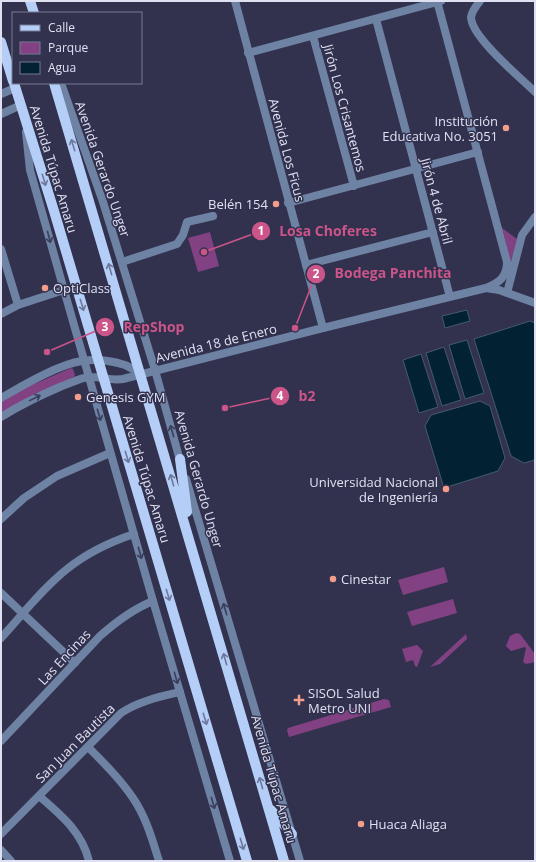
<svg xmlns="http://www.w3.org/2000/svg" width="536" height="862" viewBox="0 0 536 862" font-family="'Open Sans',sans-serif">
  <rect width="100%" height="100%" fill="#32324f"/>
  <!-- green -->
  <path fill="#824183" d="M 502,228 L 517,239 L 511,262 Z
    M 210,232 L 219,266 L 198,272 L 188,238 Z
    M 71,368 L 73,369 L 75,375 L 74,377 L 37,393 L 1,414 L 1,402 L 32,385 Z
    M 444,567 L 448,582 L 403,595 L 398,580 Z
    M 453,599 L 457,613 L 412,626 L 407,612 Z
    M 516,633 L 520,634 L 535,654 L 535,662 L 526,664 L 523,662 L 526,648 L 525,647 L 511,651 L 506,646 L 510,636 Z
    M 466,634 L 467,639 L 440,664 L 430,667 Z
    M 417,645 L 423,651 L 417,667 L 415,666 L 413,660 L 406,662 L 402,649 Z
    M 384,699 L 389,700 L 391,707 L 289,737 L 287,730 L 288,728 Z"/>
  <!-- water -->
  <path fill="#022234" stroke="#445b6d" d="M 467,310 L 470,321 L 445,328 L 442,316 Z
    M 530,321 L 535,323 L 535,460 L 524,463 L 511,456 L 474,339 Z
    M 467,340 L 484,393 L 465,399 L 449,345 Z
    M 444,347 L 461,400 L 442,406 L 426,353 Z
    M 421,354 L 438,407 L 419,413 L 403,360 Z
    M 480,401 L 490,406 L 505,458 L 498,471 L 444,488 L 425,426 L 431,415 Z"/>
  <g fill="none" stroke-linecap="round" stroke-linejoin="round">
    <!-- minor -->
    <path stroke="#6e82a4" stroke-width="8" d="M 437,1 L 507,262 C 507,277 499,283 486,288
      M 480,1 C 476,6 472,11 471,17 C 471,37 521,78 535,92
      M 376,19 L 450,297
      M 313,36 L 354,186
      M 248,53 L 441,1
      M 288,203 L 478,152
      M 1,249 L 18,305
      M 122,262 L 177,244 L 183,235 L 187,222 L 213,216
      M 306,265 L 433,232
      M 507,293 L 522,235 L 535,217
      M 1,314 L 18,305 L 64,290
      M 323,328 L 486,288 L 499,290 L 535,303
      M 1,519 L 24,498 L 57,476 L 110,453
      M 1,593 L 75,663
      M 1,638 C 22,615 42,589 67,569 C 87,553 110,542 134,534
      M 1,741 L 100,636 C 117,621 133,609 153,601
      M 88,747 C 104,763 120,779 133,798 C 146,817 152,839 159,861
      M 39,796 C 61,815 82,832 89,861
      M 1,834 L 121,713 C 139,701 159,697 180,692
      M 1,850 L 11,861"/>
    <!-- tertiary -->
    <path stroke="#6e82a4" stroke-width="8" d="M 61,83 L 103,202 L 155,370 L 181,464
      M 1,94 L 15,88
      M 1,114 L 21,105
      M 26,132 L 30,170 L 64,290 L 153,601 L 230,861
      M 1,398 C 22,386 59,364 82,361 C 95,359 112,361 125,365 C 130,367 136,371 141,374
      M 1,417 C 20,405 41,395 62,386 C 71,383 80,378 89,377 C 100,376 110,381 123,379 L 323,328 L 235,1
      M 186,479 L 300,861"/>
    <!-- primary -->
    <path stroke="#b5cef8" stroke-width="10" d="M 30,1 L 34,13
      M 1,42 L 13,81
      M 14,83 L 54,211 L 247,861
      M 54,83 L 284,861
      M 180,459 L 187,512
      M 271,810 L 292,834"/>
  </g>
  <!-- one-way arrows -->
  <defs><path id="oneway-shaft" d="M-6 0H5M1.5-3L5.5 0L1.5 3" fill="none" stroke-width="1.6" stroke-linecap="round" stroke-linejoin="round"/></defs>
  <g stroke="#6d789b">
    <use href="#oneway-shaft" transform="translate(73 145) rotate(-107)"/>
    <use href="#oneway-shaft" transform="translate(44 180) rotate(73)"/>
    <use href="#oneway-shaft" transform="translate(110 269) rotate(-106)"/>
    <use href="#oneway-shaft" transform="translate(82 305) rotate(73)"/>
    <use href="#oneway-shaft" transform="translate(127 457) rotate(73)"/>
    <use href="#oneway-shaft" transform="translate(172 480) rotate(-106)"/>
    <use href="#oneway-shaft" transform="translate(168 595) rotate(73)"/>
    <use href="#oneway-shaft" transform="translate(225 659) rotate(-106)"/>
    <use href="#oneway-shaft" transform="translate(205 719) rotate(73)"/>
    <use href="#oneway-shaft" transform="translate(261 783) rotate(-106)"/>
    <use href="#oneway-shaft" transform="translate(242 844) rotate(73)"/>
  </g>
  <g stroke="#3b3e5c">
    <use href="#oneway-shaft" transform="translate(49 237) rotate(75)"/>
    <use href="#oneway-shaft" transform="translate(35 398) rotate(-26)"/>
    <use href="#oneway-shaft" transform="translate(99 415) rotate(74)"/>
    <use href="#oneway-shaft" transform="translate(172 431) rotate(-106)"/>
    <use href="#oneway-shaft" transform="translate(140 553) rotate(74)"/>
    <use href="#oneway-shaft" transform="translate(225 609) rotate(-107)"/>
    <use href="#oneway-shaft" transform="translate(176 678) rotate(74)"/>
    <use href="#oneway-shaft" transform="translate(213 803) rotate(74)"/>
  </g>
  <!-- markers -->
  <g fill="#f49d8b" stroke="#32324f" stroke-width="1.5">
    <circle cx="506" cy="128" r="4"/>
    <circle cx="276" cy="204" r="4"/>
    <circle cx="45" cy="288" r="4"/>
    <circle cx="78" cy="397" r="4"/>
    <circle cx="446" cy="489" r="4"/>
    <circle cx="333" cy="579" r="4"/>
    <path d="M297 694h4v4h4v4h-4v4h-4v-4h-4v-4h4z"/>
    <circle cx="361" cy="824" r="4"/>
  </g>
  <g text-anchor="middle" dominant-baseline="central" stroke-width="3" stroke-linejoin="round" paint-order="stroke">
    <!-- street labels -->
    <g font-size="13" fill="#dfe0f2" stroke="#32324f">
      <text transform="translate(345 108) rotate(75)">Jirón Los Crisantemos</text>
      <text transform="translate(287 150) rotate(75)">Avenida Los Ficus</text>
      <text transform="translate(54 169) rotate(73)">Avenida Túpac Amaru</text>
      <text transform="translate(103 169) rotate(71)">Avenida Gerardo Unger</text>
      <text transform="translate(437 201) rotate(75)">Jirón 4 de Abril</text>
      <text transform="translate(216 343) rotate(-14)">Avenida 18 de Enero</text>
      <text transform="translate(147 479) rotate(73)">Avenida Túpac Amaru</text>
      <text transform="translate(199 479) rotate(74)">Avenida Gerardo Unger</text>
      <text transform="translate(64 657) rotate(-47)">Las Encinas</text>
      <text transform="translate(75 743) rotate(-45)">San Juan Bautista</text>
      <text transform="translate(274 779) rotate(74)">Avenida Túpac Amaru</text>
    </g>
    <!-- poi labels -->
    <g font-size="13" fill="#dfe0f2" stroke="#32324f" text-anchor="start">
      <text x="498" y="121" text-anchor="end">Institución<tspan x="498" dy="15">Educativa No. 3051</tspan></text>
      <text x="268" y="204" text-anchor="end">Belén 154</text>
      <text x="53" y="288">OptiClass</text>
      <text x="86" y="397">Genesis GYM</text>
      <text x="438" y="482" text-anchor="end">Universidad Nacional<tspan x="438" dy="15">de Ingeniería</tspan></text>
      <text x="341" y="579">Cinestar</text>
      <text x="308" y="693">SISOL Salud<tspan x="308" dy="15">Metro UNI</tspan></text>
      <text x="369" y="824">Huaca Aliaga</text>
    </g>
  </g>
  <!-- callouts -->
  <path fill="none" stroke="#cb5488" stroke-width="1.5" d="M204 252L261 231M295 328L316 274M47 352L105 327M225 408L280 396"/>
  <g fill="#cb5488" stroke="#32324f" stroke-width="1.5">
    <circle cx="204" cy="252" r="4"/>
    <circle cx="295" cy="328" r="4"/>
    <circle cx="47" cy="352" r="4"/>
    <circle cx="225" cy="408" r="4"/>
    <circle cx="261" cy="231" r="10"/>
    <circle cx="316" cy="274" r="10"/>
    <circle cx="105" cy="327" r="10"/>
    <circle cx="280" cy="396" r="10"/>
  </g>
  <g font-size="12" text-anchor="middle" font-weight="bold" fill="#fff">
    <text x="261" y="235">1</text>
    <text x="316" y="278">2</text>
    <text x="105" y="331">3</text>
    <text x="280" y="400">4</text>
  </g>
  <g font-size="14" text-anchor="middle" font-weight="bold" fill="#cb5488" stroke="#32324f" stroke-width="3" stroke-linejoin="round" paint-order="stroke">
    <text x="328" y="236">Losa Choferes</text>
    <text x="393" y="278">Bodega Panchita</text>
    <text x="154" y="332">RepShop</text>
    <text x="307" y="401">b2</text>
  </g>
  <!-- border -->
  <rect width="536" height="862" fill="none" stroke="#dfe0f2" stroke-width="4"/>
  <!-- legend -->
  <rect x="12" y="12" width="130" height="72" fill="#32324f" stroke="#777890"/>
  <rect x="20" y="25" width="20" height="6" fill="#b5cef8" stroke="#777890"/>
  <text x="48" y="32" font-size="12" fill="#dfe0f2">Calle</text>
  <rect x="20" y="42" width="20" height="12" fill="#824183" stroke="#777890"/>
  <text x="48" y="52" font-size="12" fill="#dfe0f2">Parque</text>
  <rect x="20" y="62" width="20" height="12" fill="#022234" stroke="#777890"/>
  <text x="48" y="72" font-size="12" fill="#dfe0f2">Agua</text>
</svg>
